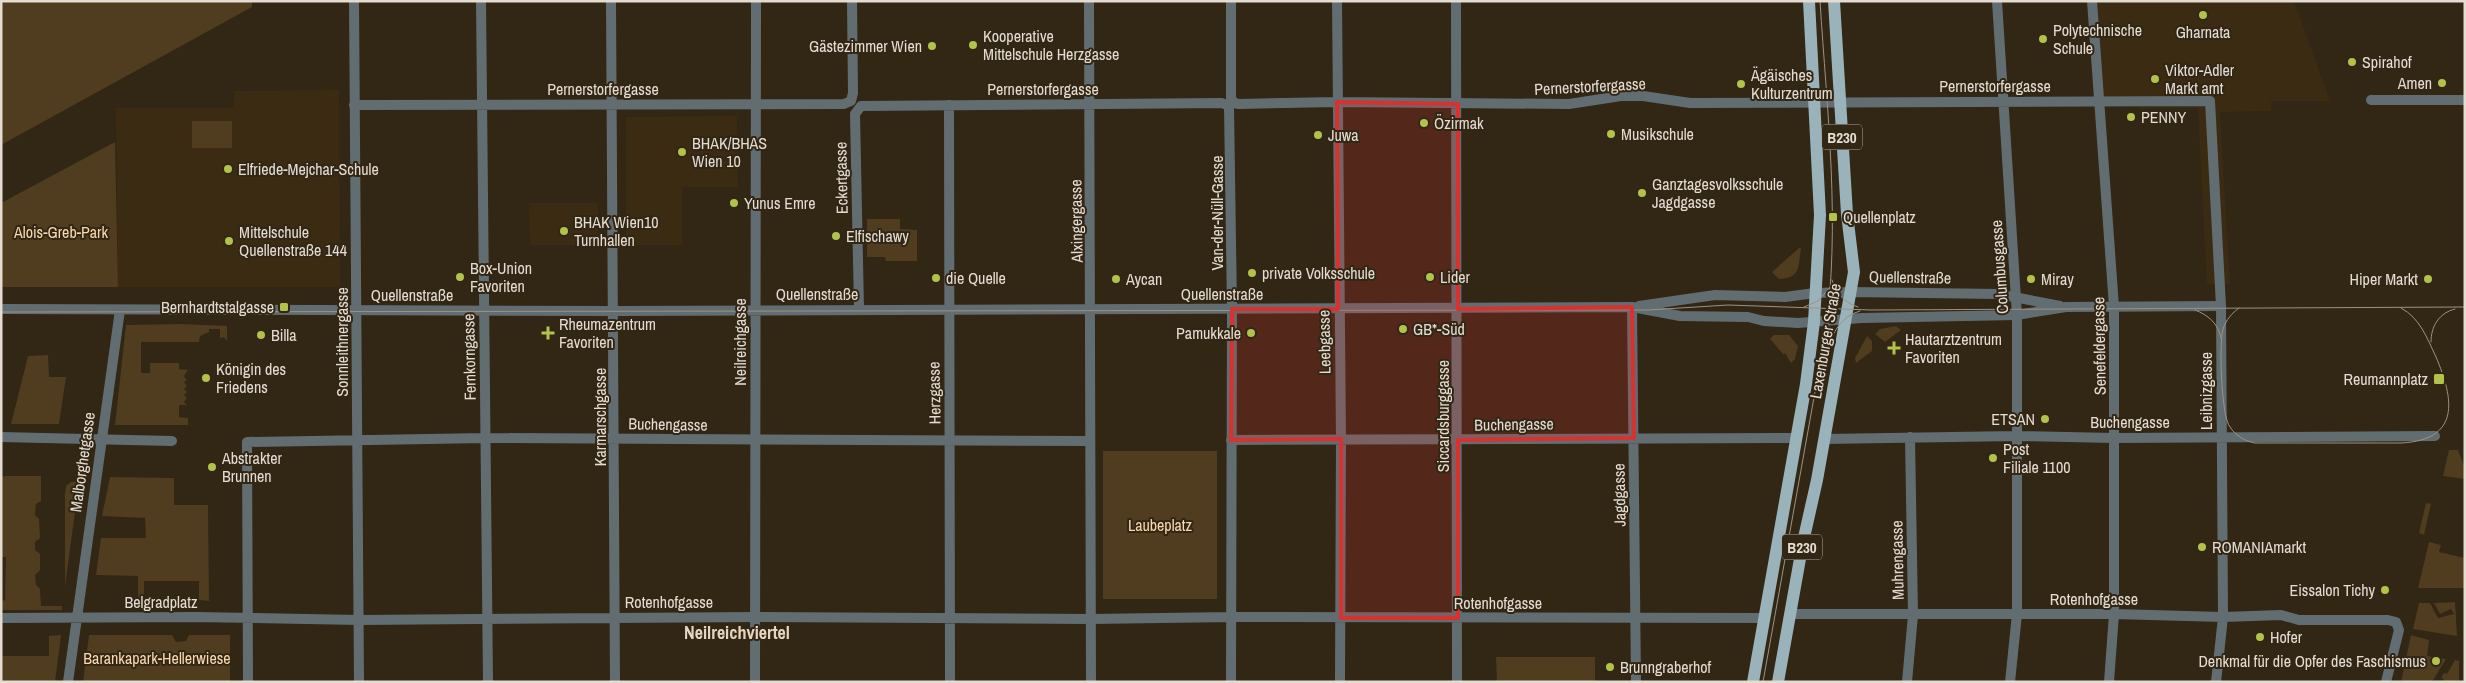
<svg xmlns="http://www.w3.org/2000/svg" width="2466" height="683" viewBox="0 0 2466 683" font-family="'Archivo Narrow',sans-serif">
  <rect width="100%" height="100%" fill="#322615"/>
  <!-- built -->
  <path fill="#3b2b13" d="M 2092,1 L 2294,1 L 2330,101 L 2271,101 L 2271,111 L 2220,112 L 2230,284 L 2207,284 L 2198,108 L 2140,109 L 2139,102 L 2098,101 Z
    M 339,90 L 340,287 L 118,287 L 116,108 L 234,108 L 234,91 Z
    M 737,116 L 738,187 L 682,187 L 682,245 L 626,245 L 626,117 Z
    M 529,203 L 598,203 L 599,245 L 530,245 Z"/>
  <!-- green -->
  <path fill="#503c1f" d="M 1,1 L 252,1 L 252,7 L 1,145 Z
    M 192,121 L 232,121 L 232,148 L 192,148 Z
    M 115,142 L 118,287 L 1,287 L 1,203 Z
    M 867,219 L 900,219 L 900,229 L 917,230 L 917,261 L 886,261 L 885,257 L 867,257 L 867,241 L 880,241 L 881,235 L 867,234 Z
    M 1799,248 L 1801,248 C 1798,267 1801,278 1779,279 L 1772,272 Z
    M 180,324 L 227,326 L 227,341 L 224,337 L 220,338 L 220,329 L 209,329 L 209,332 L 200,336 L 199,342 L 141,342 L 141,373 L 150,373 L 150,363 L 179,363 L 179,369 L 188,370 L 184,376 L 187,380 L 184,382 L 187,386 L 184,389 L 187,392 L 184,395 L 187,398 L 184,402 L 187,405 L 179,405 L 179,417 L 188,418 L 188,425 L 115,425 L 126,325 Z
    M 1896,326 L 1901,330 L 1885,342 L 1875,334 L 1880,329 Z
    M 1774,335 L 1789,335 L 1798,346 L 1795,359 L 1791,363 L 1785,353 L 1783,354 L 1770,339 Z
    M 1867,336 L 1872,341 L 1872,351 L 1856,363 L 1855,358 Z
    M 48,355 L 49,377 L 66,377 L 59,424 L 11,424 L 28,356 Z
    M 2449,450 L 2458,450 L 2465,469 L 2465,479 L 2443,476 Z
    M 1103,451 L 1217,451 L 1217,599 L 1103,599 Z
    M 5,476 L 41,476 L 41,501 L 36,504 L 35,515 L 39,519 L 40,538 L 35,542 L 35,550 L 40,554 L 40,570 L 35,575 L 36,585 L 40,589 L 41,606 L 62,606 L 62,610 L 1,610 L 1,601 L 5,600 L 6,557 L 1,557 L 1,477 Z
    M 110,477 L 174,478 L 174,505 L 208,505 L 209,601 L 199,600 L 199,581 L 144,581 L 144,598 L 138,597 L 138,576 L 96,575 L 101,538 L 146,538 L 145,518 L 102,516 Z
    M 71,482 L 79,482 L 65,586 L 65,494 L 66,486 Z
    M 2426,503 L 2431,504 L 2424,535 L 2419,533 Z
    M 2429,542 L 2441,545 L 2439,552 L 2465,558 L 2465,588 L 2418,588 Z
    M 2455,602 L 2457,636 L 2413,629 L 2419,603 L 2430,603 L 2438,618 L 2454,614 L 2451,609 L 2440,614 L 2434,603 Z
    M 61,635 L 55,682 L 1,682 L 1,656 L 49,656 L 49,636 Z
    M 89,635 L 172,635 L 176,642 L 186,641 L 189,635 L 230,635 L 230,682 L 83,682 Z
    M 2411,635 L 2429,640 L 2427,656 L 2446,659 L 2432,682 L 2401,682 Z
    M 1496,657 L 1595,657 L 1595,682 L 1497,682 Z
    M 2455,660 L 2459,661 L 2459,682 L 2442,682 L 2444,679 L 2441,678 L 2444,673 L 2447,674 Z"/>
  <g fill="none" stroke-linecap="round" stroke-linejoin="round">
    <!-- minor -->
    <path stroke="#626d71" stroke-width="10" d="M 354,1 L 359,682
      M 481,1 L 488,682
      M 611,1 L 615,682
      M 1089,1 L 1091,682
      M 1231,1 L 1231,98 L 1234,103 L 1239,104 L 1337,102 L 1569,104 L 1621,96 L 1643,96 L 1690,103 L 2210,101 L 2221,306 L 2223,617 L 2216,682
      M 1337,1 L 1341,439 L 1340,682
      M 1456,1 L 1457,682
      M 1997,1 L 2017,315 L 2017,614 L 2010,682
      M 2092,1 L 2114,307 L 2114,614 L 2109,682
      M 2371,100 L 2465,100
      M 354,105 L 844,104 L 851,101 L 853,93 L 852,1
      M 949,105 L 950,682
      M 1632,307 L 1636,682
      M 859,309 L 855,114 L 861,106 L 1222,103 L 1229,106 L 1232,309 L 1231,682
      M 1,437 L 172,441
      M 1825,439 L 2016,436 L 2114,438 L 2435,436
      M 1231,440 L 1797,438
      M 1790,614 L 2114,614 L 2223,617 L 2281,615 L 2299,620 L 2388,620 L 2396,622 L 2399,630 L 2386,682
      M 1,618 L 195,617 L 359,620 L 755,617 L 1091,619 L 1232,617 L 1765,618
      M 68,682 L 120,310
      M 248,682 L 247,442 L 485,438 L 1089,441
      M 1907,682 L 1913,615 L 1910,437"/>
    <!-- tertiary -->
    <path stroke="#626d71" stroke-width="10" d="M 1639,306 L 1715,295 L 1785,297 L 1815,293 L 1851,292 L 1998,294 L 2060,306
      M 1,309 L 614,311 L 1632,307 L 1680,316 L 1748,317 L 1764,321 L 1798,323 L 1862,318 L 2017,315 L 2066,307 L 2221,306
      M 755,682 L 756,1"/>
    <!-- primary -->
    <path stroke="#9ab3ba" stroke-width="12" d="M 1753,682 L 1806,384 L 1814,322 L 1820,215 L 1809,1
      M 1778,682 L 1803,542 L 1817,480 L 1854,272 L 1847,214 L 1834,1"/>
    <!-- tram -->
    <path stroke="#9c9385" stroke-width="1" d="M 1832,280 C 1836,294 1845,303 1858,307
      M 1804,307 L 1818,301 L 1831,286
      M 2239,308 C 2232,313 2226,320 2223,329 C 2219,343 2221,416 2230,427 C 2236,436 2245,441 2255,443 L 2401,443 C 2461,440 2454,399 2436,357 C 2427,338 2420,318 2401,308
      M 2195,310 C 2208,315 2218,323 2221,338
      M 1,312 L 1648,310 L 1728,305 L 1871,310 L 2465,307
      M 2431,342 C 2431,326 2439,313 2455,309
      M 1828,347 C 1834,330 1842,316 1860,311
      M 1763,682 L 1825,336 C 1841,225 1827,112 1820,1"/>
  </g>
  <!-- marked area -->
  <path fill="#d73130" fill-opacity="0.2" stroke="#d73130" stroke-width="4" stroke-linejoin="round" d="M 1337,102 L 1458,104 L 1458,309 L 1632,307 L 1634,438 L 1458,440 L 1458,618 L 1341,618 L 1341,439 L 1231,440 L 1232,309 L 1338,309 Z"/>
  <!-- markers -->
  <g fill="#b3c24b" stroke="#322615" stroke-width="2">
    <circle cx="2203" cy="15" r="5"/>
    <circle cx="2043" cy="39" r="5"/>
    <circle cx="973" cy="45" r="5"/>
    <circle cx="932" cy="46" r="5"/>
    <circle cx="2352" cy="62" r="5"/>
    <circle cx="2155" cy="79" r="5"/>
    <circle cx="2442" cy="83" r="5"/>
    <circle cx="1741" cy="84" r="5"/>
    <circle cx="2131" cy="117" r="5"/>
    <circle cx="1424" cy="123" r="5"/>
    <circle cx="1611" cy="134" r="5"/>
    <circle cx="1318" cy="135" r="5"/>
    <circle cx="682" cy="152" r="5"/>
    <circle cx="228" cy="169" r="5"/>
    <circle cx="1642" cy="193" r="5"/>
    <circle cx="734" cy="203" r="5"/>
    <rect x="1828" y="212" width="10" height="10" rx="2.5"/>
    <circle cx="564" cy="231" r="5"/>
    <circle cx="836" cy="236" r="5"/>
    <circle cx="229" cy="241" r="5"/>
    <circle cx="1252" cy="273" r="5"/>
    <circle cx="460" cy="277" r="5"/>
    <circle cx="1430" cy="277" r="5"/>
    <circle cx="936" cy="278" r="5"/>
    <circle cx="1116" cy="279" r="5"/>
    <circle cx="2031" cy="279" r="5"/>
    <circle cx="2428" cy="279" r="5"/>
    <rect x="279" y="302" width="10" height="10" rx="2.5"/>
    <circle cx="1403" cy="329" r="5"/>
    <path d="M545.5 325.5h5v5h5v5h-5v5h-5v-5h-5v-5h5z"/>
    <circle cx="1251" cy="333" r="5"/>
    <circle cx="261" cy="335" r="5"/>
    <path d="M1891.5 340.5h5v5h5v5h-5v5h-5v-5h-5v-5h5z"/>
    <circle cx="206" cy="378" r="5"/>
    <rect x="2433" y="373" width="12" height="12" rx="2.5"/>
    <circle cx="2045" cy="419" r="5"/>
    <circle cx="1993" cy="458" r="5"/>
    <circle cx="212" cy="467" r="5"/>
    <circle cx="2202" cy="547" r="5"/>
    <circle cx="2385" cy="590" r="5"/>
    <circle cx="2260" cy="637" r="5"/>
    <circle cx="2436" cy="661" r="5"/>
    <circle cx="1610" cy="667" r="5"/>
  </g>
  <g text-anchor="middle" dominant-baseline="central" stroke-width="4" stroke-linejoin="round" paint-order="stroke">
    <!-- shield labels -->
    <g fill="#322615" stroke="#afa599" stroke-width="1">
      <rect x="1822" y="124.5" width="40" height="25" rx="4"/>
      <rect x="1782" y="534.5" width="40" height="25" rx="4"/>
    </g>
    <g font-size="15" font-weight="bold" fill="#e4dcd1">
      <text x="1842" y="137">B230</text>
      <text x="1802" y="547">B230</text>
    </g>
    <!-- poi labels -->
    <g font-size="16" fill="#e4dcd1" stroke="#322615" text-anchor="start">
      <text x="2053" y="30">Polytechnische<tspan x="2053" dy="18">Schule</tspan></text>
      <text x="2203" y="32" text-anchor="middle">Gharnata</text>
      <text x="983" y="36">Kooperative<tspan x="983" dy="18">Mittelschule Herzgasse</tspan></text>
      <text x="922" y="46" text-anchor="end">Gästezimmer Wien</text>
      <text x="2362" y="62">Spirahof</text>
      <text x="2165" y="70">Viktor-Adler<tspan x="2165" dy="18">Markt amt</tspan></text>
      <text x="1751" y="75">Ägäisches<tspan x="1751" dy="18">Kulturzentrum</tspan></text>
      <text x="2432" y="83" text-anchor="end">Amen</text>
      <text x="2141" y="117">PENNY</text>
      <text x="1434" y="123">Özirmak</text>
      <text x="1621" y="134">Musikschule</text>
      <text x="1328" y="135">Juwa</text>
      <text x="692" y="143">BHAK/BHAS<tspan x="692" dy="18">Wien 10</tspan></text>
      <text x="238" y="169">Elfriede-Mejchar-Schule</text>
      <text x="1652" y="184">Ganztagesvolksschule<tspan x="1652" dy="18">Jagdgasse</tspan></text>
      <text x="744" y="203">Yunus Emre</text>
      <text x="1843" y="217">Quellenplatz</text>
      <text x="574" y="222">BHAK Wien10<tspan x="574" dy="18">Turnhallen</tspan></text>
      <text x="239" y="232">Mittelschule<tspan x="239" dy="18">Quellenstraße 144</tspan></text>
      <text x="846" y="236">Elfischawy</text>
      <text x="470" y="268">Box-Union<tspan x="470" dy="18">Favoriten</tspan></text>
      <text x="1262" y="273">private Volksschule</text>
      <text x="1440" y="277">Lider</text>
      <text x="946" y="278">die Quelle</text>
      <text x="1126" y="279">Aycan</text>
      <text x="2041" y="279">Miray</text>
      <text x="2418" y="279" text-anchor="end">Hiper Markt</text>
      <text x="274" y="307" text-anchor="end">Bernhardtstalgasse</text>
      <text x="559" y="324">Rheumazentrum<tspan x="559" dy="18">Favoriten</tspan></text>
      <text x="1413" y="329">GB*-Süd</text>
      <text x="1241" y="333" text-anchor="end">Pamukkale</text>
      <text x="271" y="335">Billa</text>
      <text x="1905" y="339">Hautarztzentrum<tspan x="1905" dy="18">Favoriten</tspan></text>
      <text x="216" y="369">Königin des<tspan x="216" dy="18">Friedens</tspan></text>
      <text x="2428" y="379" text-anchor="end">Reumannplatz</text>
      <text x="2035" y="419" text-anchor="end">ETSAN</text>
      <text x="2003" y="449">Post<tspan x="2003" dy="18">Filiale 1100</tspan></text>
      <text x="222" y="458">Abstrakter<tspan x="222" dy="18">Brunnen</tspan></text>
      <text x="2212" y="547">ROMANIAmarkt</text>
      <text x="2375" y="590" text-anchor="end">Eissalon Tichy</text>
      <text x="2270" y="637">Hofer</text>
      <text x="2426" y="661" text-anchor="end">Denkmal für die Opfer des Faschismus</text>
      <text x="1620" y="667">Brunngraberhof</text>
    </g>
    <!-- street labels -->
    <g font-size="16" fill="#e4dcd1" stroke="#322615">
      <text transform="translate(1590 86) rotate(-3)">Pernerstorfergasse</text>
      <text x="1995" y="86">Pernerstorfergasse</text>
      <text x="603" y="89">Pernerstorfergasse</text>
      <text x="1043" y="89">Pernerstorfergasse</text>
      <text transform="translate(841 178) rotate(-91)">Eckertgasse</text>
      <text transform="translate(1217 213) rotate(-90)">Van-der-Nüll-Gasse</text>
      <text transform="translate(1076 221) rotate(-91)">Alxingergasse</text>
      <text transform="translate(1999 267) rotate(-94)">Columbusgasse</text>
      <text transform="translate(1910 277) rotate(1)">Quellenstraße</text>
      <text x="817" y="294">Quellenstraße</text>
      <text x="1222" y="294">Quellenstraße</text>
      <text x="412" y="295">Quellenstraße</text>
      <text transform="translate(1825 341) rotate(-80)">Laxenburger Straße</text>
      <text transform="translate(342 342) rotate(-90)">Sonnleithnergasse</text>
      <text transform="translate(740 342) rotate(-90)">Neilreichgasse</text>
      <text transform="translate(1324 342) rotate(-91)">Leebgasse</text>
      <text transform="translate(2099 346) rotate(-91)">Senefeldergasse</text>
      <text transform="translate(469 357) rotate(-91)">Fernkorngasse</text>
      <text transform="translate(2206 391) rotate(-90)">Leibnizgasse</text>
      <text transform="translate(934 393) rotate(-91)">Herzgasse</text>
      <text transform="translate(1443 416) rotate(-90)">Siccardsburggasse</text>
      <text transform="translate(600 417) rotate(-90)">Karmarschgasse</text>
      <text x="2130" y="422">Buchengasse</text>
      <text transform="translate(668 424) rotate(1)">Buchengasse</text>
      <text transform="translate(1514 424) rotate(-1)">Buchengasse</text>
      <text transform="translate(82 462) rotate(-82)">Malborghetgasse</text>
      <text transform="translate(1619 495) rotate(-91)">Jagdgasse</text>
      <text transform="translate(1897 560) rotate(-91)">Muhrengasse</text>
      <text x="2094" y="599">Rotenhofgasse</text>
      <text x="161" y="602">Belgradplatz</text>
      <text x="669" y="602">Rotenhofgasse</text>
      <text x="1498" y="603">Rotenhofgasse</text>
    </g>
    <!-- park labels -->
    <g font-size="16" fill="#f8d8ac" stroke="#322615">
      <text x="61" y="232">Alois-Greb-Park</text>
      <text x="1160" y="525">Laubeplatz</text>
      <text x="157" y="658">Barankapark-Hellerwiese</text>
    </g>
    <!-- neighbourhood labels -->
    <g font-size="18" font-weight="bold" fill="#e6d6c0" stroke="#322615">
      <text x="737" y="632">Neilreichviertel</text>
    </g>
  </g>
  <!-- border -->
  <rect width="2466" height="683" fill="none" stroke="#e4dcd1" stroke-width="5"/>
</svg>
